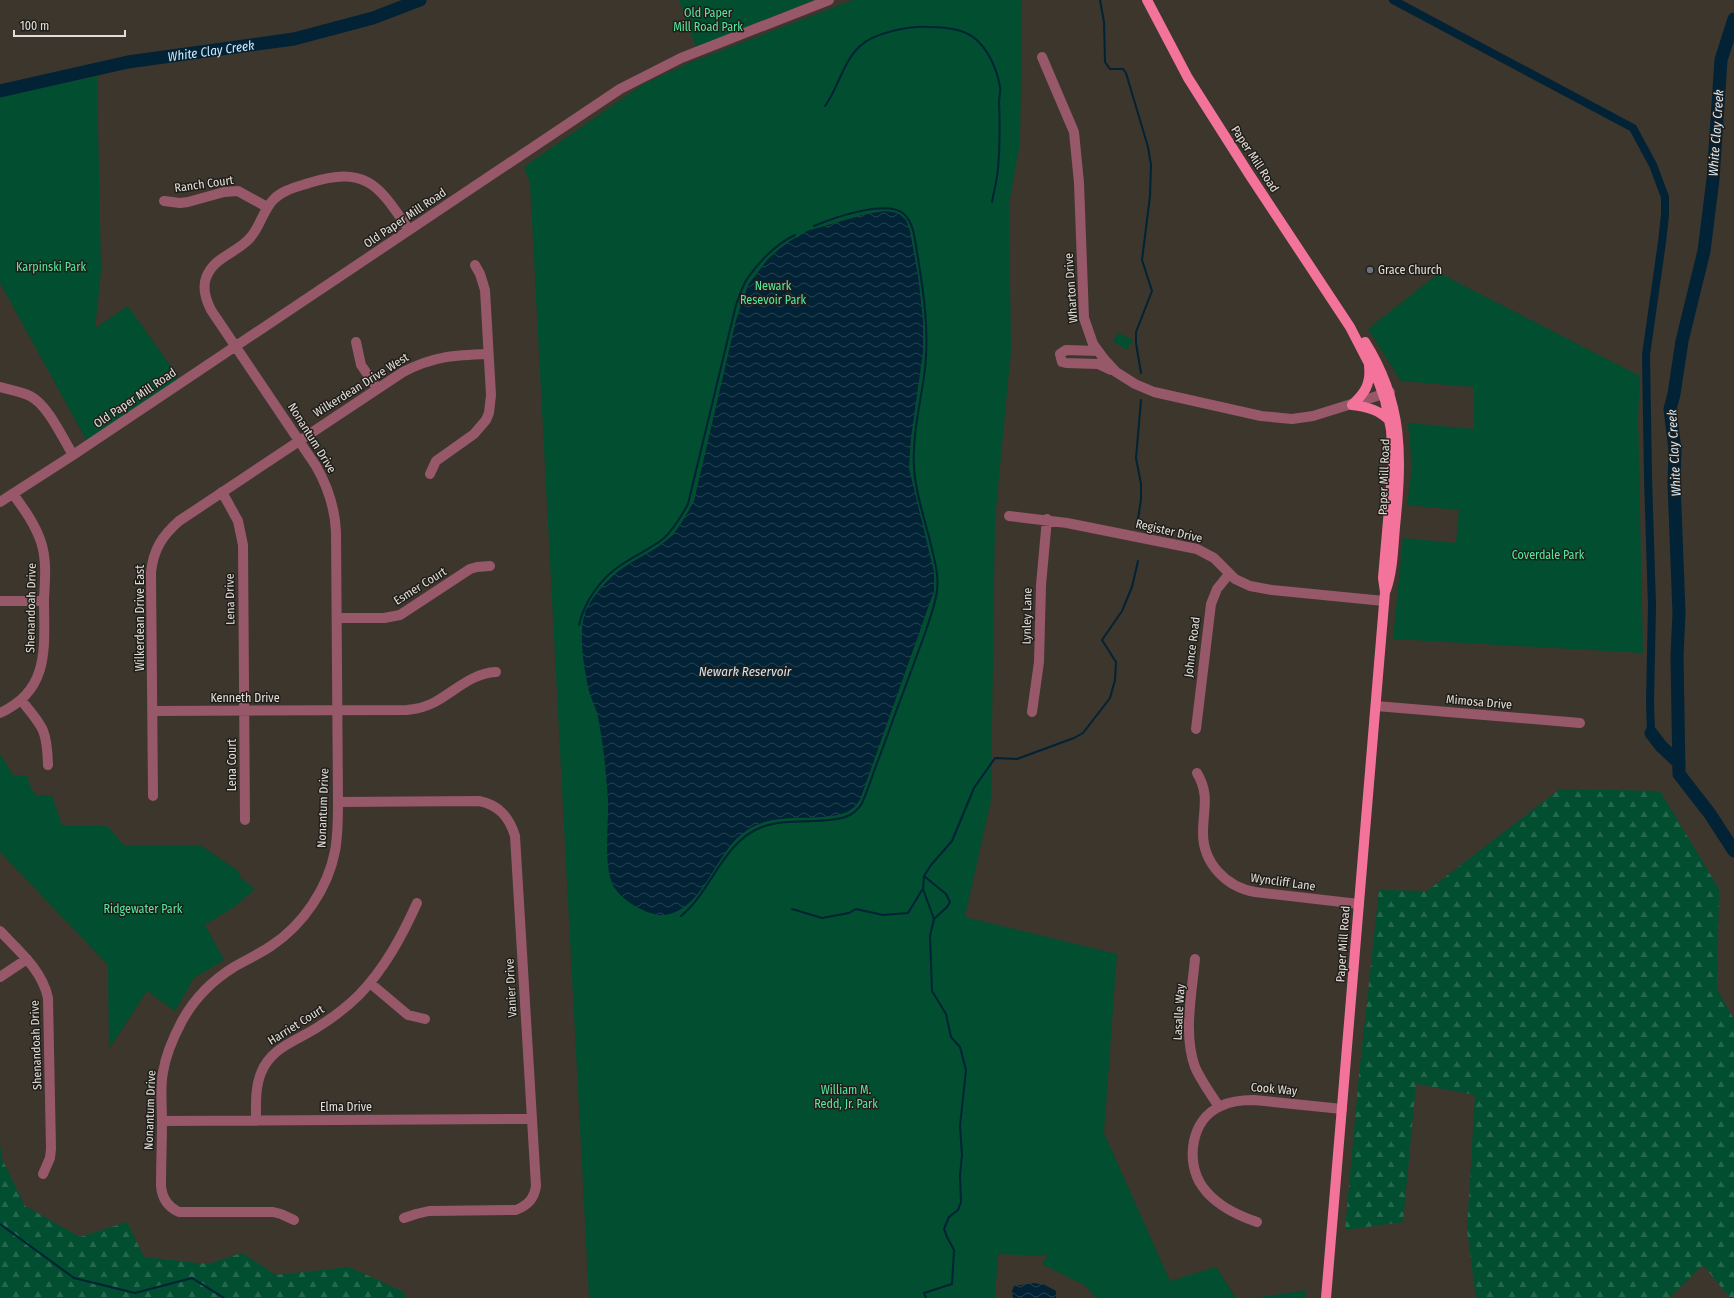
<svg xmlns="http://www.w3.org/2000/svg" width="1734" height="1298" viewBox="0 0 1734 1298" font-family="'Fira Sans Condensed',sans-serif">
  <defs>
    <pattern id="forest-firs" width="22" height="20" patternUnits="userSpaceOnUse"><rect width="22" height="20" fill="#014f30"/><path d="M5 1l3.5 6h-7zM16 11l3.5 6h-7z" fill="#26684d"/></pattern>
    <pattern id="water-waves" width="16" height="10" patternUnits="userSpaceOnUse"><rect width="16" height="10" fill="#022235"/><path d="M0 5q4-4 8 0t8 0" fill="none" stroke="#274252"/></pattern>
  </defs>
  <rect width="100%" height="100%" fill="#3c362d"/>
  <!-- forest -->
  <path fill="url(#forest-firs)" d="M 1560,789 L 1660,791 L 1719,889 L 1717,990 L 1734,1019 L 1734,1298 L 1730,1298 L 1703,1265 L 1669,1298 L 1476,1298 L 1467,1230 L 1475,1095 L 1416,1084 L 1403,1222 L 1345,1230 L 1359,1075 L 1379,890 L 1427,891 Z
    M 0,1144 L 2,1159 L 25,1206 L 80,1237 L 127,1222 L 144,1257 L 208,1264 L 242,1253 L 276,1275 L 349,1267 L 404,1292 L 406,1298 L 0,1298 Z"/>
  <!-- park -->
  <path fill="#014f30" d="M 679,0 L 814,0 L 696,47 Z
    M 853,0 L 1022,0 L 1020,143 L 1009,204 L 1011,351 L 995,519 L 991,800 L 965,917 L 1117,954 L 1104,1133 L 1170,1281 L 1216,1267 L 1236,1298 L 1096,1298 L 1084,1285 L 1042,1264 L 1048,1253 L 1041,1256 L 998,1254 L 995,1298 L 589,1298 L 530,183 L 524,167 L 642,85 L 689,63 Z
    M 97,76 L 101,271 L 95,328 L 128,306 L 179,378 L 88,443 L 0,283 L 0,93 L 17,89 L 52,86 Z
    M 1439,273 L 1640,376 L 1638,418 L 1643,653 L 1393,639 L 1403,538 L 1456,543 L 1459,510 L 1407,505 L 1412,467 L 1408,423 L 1474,429 L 1474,387 L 1401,381 L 1368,329 Z
    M 1118,333 L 1133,340 L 1127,350 L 1113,341 Z
    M 0,754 L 13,775 L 27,776 L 31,788 L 36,795 L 52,795 L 62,825 L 107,826 L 124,845 L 200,845 L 238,871 L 241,878 L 255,889 L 234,907 L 205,925 L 224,960 L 194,978 L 175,1011 L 147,991 L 109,1049 L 108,965 L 0,852 Z
    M 1306,1290 L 1306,1298 L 1253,1298 Z"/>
  <!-- water -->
  <path fill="url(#water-waves)" d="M 885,211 L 898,213 L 906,220 L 910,231 L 918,275 L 923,320 L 923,352 L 911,438 L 909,468 L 934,572 L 934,591 L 860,800 C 858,802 856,806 853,808 C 839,821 799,816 781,819 C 769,820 755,824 746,831 C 715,851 705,909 665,915 C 649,917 620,900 613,885 C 603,864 609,824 608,800 C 606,774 604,748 599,723 C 598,712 592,701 589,691 C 584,670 578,634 585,613 C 590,598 612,574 626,566 C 639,557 654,551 667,540 C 679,530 686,515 694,501 L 736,320 L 748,285 L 768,259 L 785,244 L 807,231 L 866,214 Z
    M 1034,1283 L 1045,1285 L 1056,1291 L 1056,1298 L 1013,1298 L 1012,1291 L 1014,1286 Z"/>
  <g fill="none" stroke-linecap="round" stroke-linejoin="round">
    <!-- stream -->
    <path stroke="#022235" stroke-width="2" d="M 1100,0 L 1104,22 L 1105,62 L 1110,69 L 1123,69 L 1126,73 L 1148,147 L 1151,165 L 1150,196 L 1142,260 L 1152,291 L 1136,332 L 1136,343 L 1141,373
      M 825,106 C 839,87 842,63 860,46 C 875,32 910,26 929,27 C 943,27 962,29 973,37 C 988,48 997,69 1000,87 C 1001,92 999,97 999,102 C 1000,124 1000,146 998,169 C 997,180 994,191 992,202
      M 1138,519 L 1141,499 L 1141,484 L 1136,458 L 1141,400
      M 579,625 C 584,602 601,578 621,565 C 634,556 650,549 663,539 C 674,529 681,517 688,504 L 736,305 C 739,297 742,287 747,279 C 759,262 776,244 795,235
      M 924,876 L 946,894 L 950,902 L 947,907 L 934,919
      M 792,909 L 822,918 L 849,913 L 856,909 L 883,915 L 908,913 L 922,890
      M 681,916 C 712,891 722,842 762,827 C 789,817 819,825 845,817 C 852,815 859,809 862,803 C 868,790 872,776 877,763 C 886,740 894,716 903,693 C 910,674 917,655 924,636 C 929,621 935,606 937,591 C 939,576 935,563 932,549 C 926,523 915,493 914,467 C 912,435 921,401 925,369 C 929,331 924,295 918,258 C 915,244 915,224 904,214 C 886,199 833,218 814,226
      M 0,1224 L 74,1278 L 135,1293 L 192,1278 L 224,1298
      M 926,1298 L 924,1293 L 952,1284 L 954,1250 L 947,1237 L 944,1229 L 949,1217 L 958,1210 L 961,1202 L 960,1175 L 962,1155 L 960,1126 L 966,1070 L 960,1047 L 951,1037 L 946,1014 L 932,991 L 930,936 L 934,919 L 923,889 L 924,876 L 931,865 L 952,841 L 974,788 L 995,758 L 1017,759 L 1074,738 L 1083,733 L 1110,698 L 1115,680 L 1116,662 L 1102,640 L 1122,611 L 1132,587 L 1138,561"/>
    <!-- canal -->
    <path stroke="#022235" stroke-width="8" d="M 1393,0 L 1633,128 L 1653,165 L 1665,197 L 1665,215 L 1662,242 L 1646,355 L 1648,477 L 1652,606 L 1650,701 L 1651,733"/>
    <!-- river -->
    <g stroke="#022235" stroke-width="13">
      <path d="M 1734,19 L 1721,60 L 1713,179 L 1704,251 L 1682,341 L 1674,394 L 1670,409 L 1675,450 L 1674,482 L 1679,613 L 1677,656 L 1679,774 L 1710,814 L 1734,851"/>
      <path id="s1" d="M 0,91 L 128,62 L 294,39 L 373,18 L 420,0"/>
      <path d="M 1651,733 L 1661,746 L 1679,763"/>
    </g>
    <!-- minor -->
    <path stroke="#97586a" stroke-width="10" d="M 1042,57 L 1074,132 L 1079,183 L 1084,318 L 1093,344 L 1104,359 L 1116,372 L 1135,384 L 1154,392 L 1261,416 L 1292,419 L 1313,416 L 1390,392
      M 164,201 L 180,203 L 188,202 L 224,192 L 238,191 L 267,207
      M 356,342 L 361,365 L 377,388
      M 1098,351 L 1066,350 L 1060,354 L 1062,362 L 1066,363 L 1098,364 L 1111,370
      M 0,387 C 10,390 20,391 30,396 C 48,405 62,437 73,455
      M 430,474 L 436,461 L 474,434 L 486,420 L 489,413 L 491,395 L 485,290 L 480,274 L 475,265
      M 222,492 L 238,521 L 243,545 L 245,820
      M 0,502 L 73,455 L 620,89 L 681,58 L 829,0
      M 1009,516 L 1067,523 L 1197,549 L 1214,558 L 1235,579 L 1250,586 L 1272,590 L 1384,601
      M 0,601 L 44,601
      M 337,618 L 384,618 L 400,615 L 470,569 L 477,567 L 490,566
      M 21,700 C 43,727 47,729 48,765
      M 1376,706 L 1580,723
      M 153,711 L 407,710 C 417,709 426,707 435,702 C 455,691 472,673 496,672
      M 1032,712 L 1039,662 L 1041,585 L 1047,519
      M 0,713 C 51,690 44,646 44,599 C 45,580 47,560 41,542 C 35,524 24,509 13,494
      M 1196,729 L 1211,604 L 1217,589 L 1229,574
      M 1197,773 C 1210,795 1203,809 1203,833 C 1203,863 1226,887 1255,892 L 1359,904
      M 153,796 L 151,573 C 153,550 162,536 179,521 L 403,372 C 434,356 455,355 488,354
      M 338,802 L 479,801 C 499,805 509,817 515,836 L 536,1186 C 534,1199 528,1205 516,1210 L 429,1211 L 416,1214 L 404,1218
      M 0,931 C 19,951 42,970 48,998 L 51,1149 L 50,1158 L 43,1174
      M 1195,959 C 1192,992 1183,1035 1195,1067 C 1201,1081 1211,1094 1219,1107
      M 0,977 L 27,959
      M 370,983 L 408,1015 L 425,1019
      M 162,1121 L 531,1119
      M 256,1121 C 256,1104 255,1088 261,1073 C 271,1046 300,1040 321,1025 C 335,1016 348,1006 359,995 C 385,968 402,936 417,903
      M 294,1220 L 281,1214 L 273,1212 L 179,1212 C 168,1207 162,1198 161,1186 C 161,1164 162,1142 162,1120 C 162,1104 160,1087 163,1072 C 166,1054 174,1036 182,1021 C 194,999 213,980 234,967 C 246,960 259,954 271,946 C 303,925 328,888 335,851 C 338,835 338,818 338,802 L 336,532 C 335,508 328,487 316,466 L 211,310 C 206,300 202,289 206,278 C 213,258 234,254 248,240 C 260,229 262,211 274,199 C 283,190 297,187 309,183 C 367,165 379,186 409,230
      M 1257,1222 C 1236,1215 1215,1205 1202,1186 C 1185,1161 1191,1119 1221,1106 C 1231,1101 1242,1100 1254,1100 L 1342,1109"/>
    <!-- major -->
    <path stroke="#f3739b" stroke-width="10" d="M 1147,0 L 1188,78 L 1249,174 L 1350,327 L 1379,383 L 1385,400 L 1391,430 L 1393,463 L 1383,578 L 1385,592 L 1326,1298
      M 1365,342 C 1404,404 1402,457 1395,527 C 1393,548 1393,570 1386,590
      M 1352,405 C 1365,393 1371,384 1369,366
      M 1352,405 C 1368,407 1379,410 1390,421"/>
  </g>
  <!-- markers -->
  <circle fill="#6b7280" stroke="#211e1a" stroke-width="1.5" cx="1370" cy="270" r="4"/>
  <g text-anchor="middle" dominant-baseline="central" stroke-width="3" stroke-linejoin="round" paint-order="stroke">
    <!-- park labels -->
    <g font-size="12" fill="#56e7a1" stroke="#211e1a">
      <text x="708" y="13">Old Paper<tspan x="708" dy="14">Mill Road Park</tspan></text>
      <text x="51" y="267">Karpinski Park</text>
      <text x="773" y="286">Newark<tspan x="773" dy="14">Resevoir Park</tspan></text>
      <text x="1548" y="555">Coverdale Park</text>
      <text x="143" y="909">Ridgewater Park</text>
      <text x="846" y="1090">William M.<tspan x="846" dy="14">Redd, Jr. Park</tspan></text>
    </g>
    <!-- street labels -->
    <g font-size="12" fill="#e1ddd8" stroke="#211e1a">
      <text transform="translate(1255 159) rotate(57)">Paper Mill Road</text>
      <text transform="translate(204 184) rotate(-8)">Ranch Court</text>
      <text transform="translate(405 218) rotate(-34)">Old Paper Mill Road</text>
      <text transform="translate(1071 288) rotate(-94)">Wharton Drive</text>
      <text transform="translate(361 385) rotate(-32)">Wilkerdean Drive West</text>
      <text transform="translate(135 398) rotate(-34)">Old Paper Mill Road</text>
      <text transform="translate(312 438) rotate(58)">Nonantum Drive</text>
      <text transform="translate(1384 477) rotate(-88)">Paper Mill Road</text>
      <text transform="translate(1169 531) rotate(13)">Register Drive</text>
      <text transform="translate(420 586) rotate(-32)">Esmer Court</text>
      <text transform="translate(230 599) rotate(-91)">Lena Drive</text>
      <text transform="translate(31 608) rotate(-89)">Shenandoah Drive</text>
      <text transform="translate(1027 616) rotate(-89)">Lynley Lane</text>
      <text transform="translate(140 618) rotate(-90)">Wilkerdean Drive East</text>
      <text transform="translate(1192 647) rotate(-83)">Johnce Road</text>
      <text x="245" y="698">Kenneth Drive</text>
      <text transform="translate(1479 702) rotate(5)">Mimosa Drive</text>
      <text transform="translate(232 765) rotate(-90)">Lena Court</text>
      <text transform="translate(323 808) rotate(-88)">Nonantum Drive</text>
      <text transform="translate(1283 882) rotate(8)">Wyncliff Lane</text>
      <text transform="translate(1343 944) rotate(-86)">Paper Mill Road</text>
      <text transform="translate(511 988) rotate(-93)">Vanier Drive</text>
      <text transform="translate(1179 1012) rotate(-87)">Lasalle Way</text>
      <text transform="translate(296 1025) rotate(-32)">Harriet Court</text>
      <text transform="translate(36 1045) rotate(-92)">Shenandoah Drive</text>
      <text transform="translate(1274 1089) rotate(5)">Cook Way</text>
      <text x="346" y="1107">Elma Drive</text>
      <text transform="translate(150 1110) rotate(-88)">Nonantum Drive</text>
    </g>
    <!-- poi labels -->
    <g font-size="12" fill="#e1ddd8" stroke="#211e1a" text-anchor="start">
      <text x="1378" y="270">Grace Church</text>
    </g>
    <!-- water labels -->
    <g font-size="13" font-style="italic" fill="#d1e7f7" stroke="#211e1a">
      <text stroke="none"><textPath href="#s1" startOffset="215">White Clay Creek</textPath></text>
      <text transform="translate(1716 133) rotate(-86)">White Clay Creek</text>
      <text transform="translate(1674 453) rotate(-93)">White Clay Creek</text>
      <text x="745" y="671">Newark Reservoir</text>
    </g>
  </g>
  <!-- scale -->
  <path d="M14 30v6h111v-6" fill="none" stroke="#e1ddd8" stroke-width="2"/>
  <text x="20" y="30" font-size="12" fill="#e1ddd8" stroke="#211e1a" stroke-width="3" paint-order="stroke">100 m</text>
</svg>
